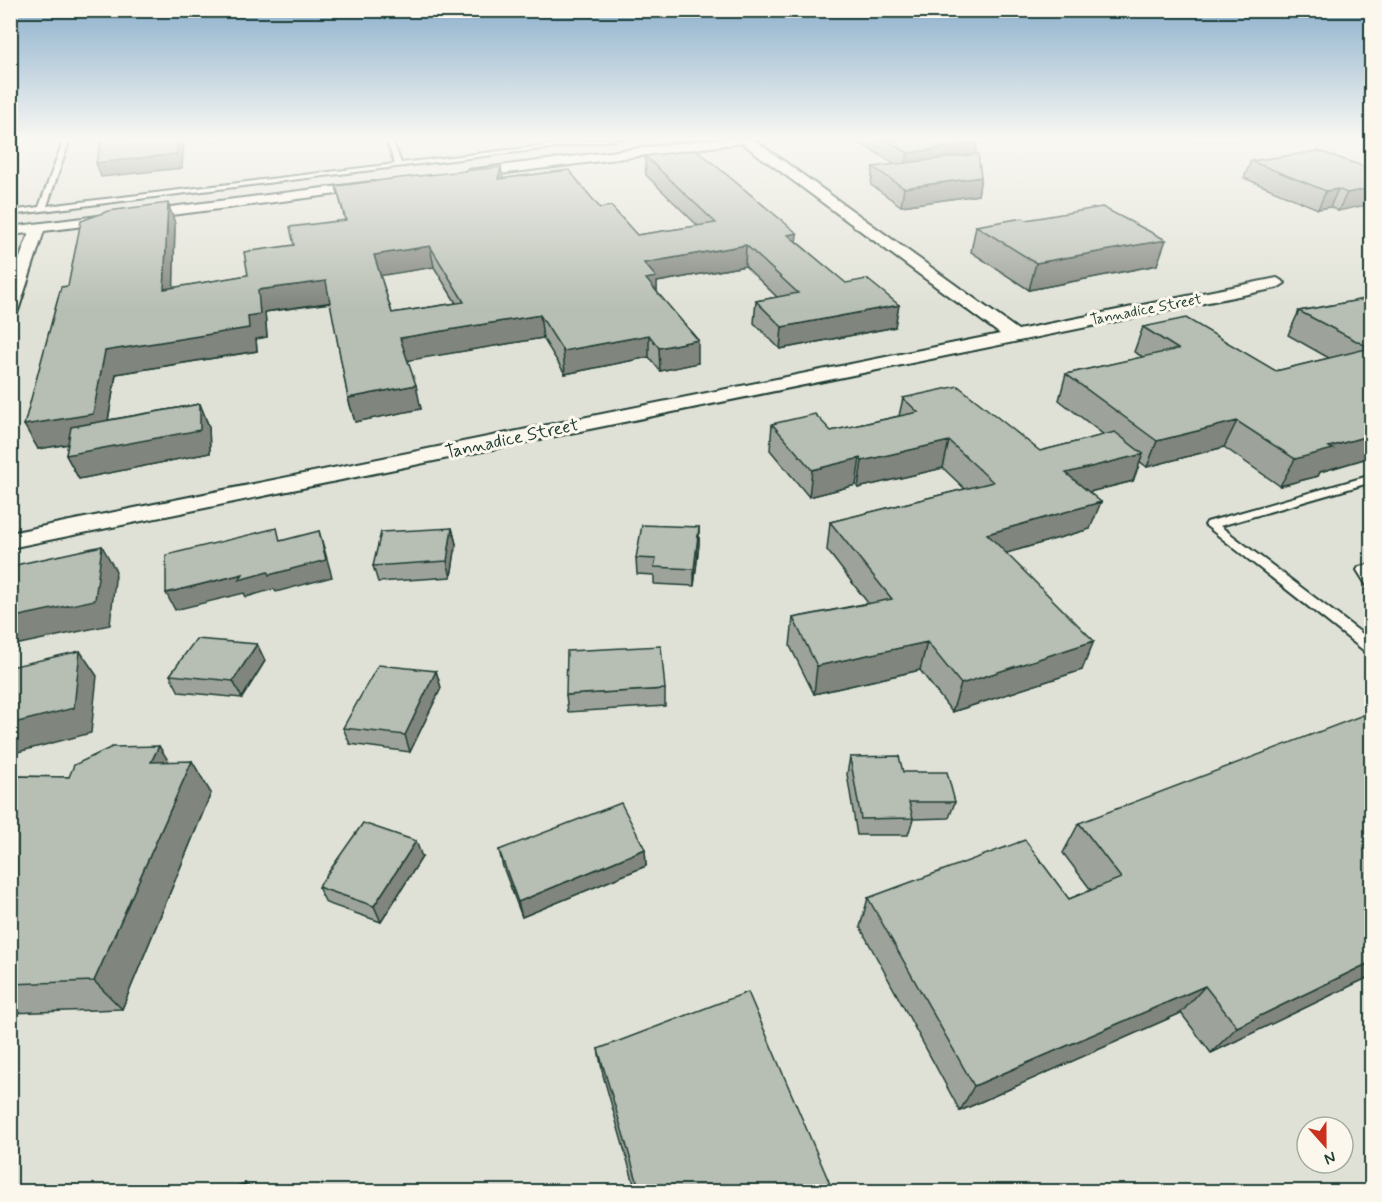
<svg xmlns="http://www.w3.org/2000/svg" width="1382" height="1202" viewBox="0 0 1382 1202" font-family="Mynerve,sans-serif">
  <rect width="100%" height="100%" fill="#f2f0e5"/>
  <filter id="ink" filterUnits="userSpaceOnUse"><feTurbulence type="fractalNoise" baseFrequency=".0167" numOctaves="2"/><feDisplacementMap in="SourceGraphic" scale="12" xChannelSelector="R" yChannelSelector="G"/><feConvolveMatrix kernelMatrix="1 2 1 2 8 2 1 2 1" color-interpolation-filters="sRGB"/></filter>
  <g filter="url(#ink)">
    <!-- built -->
    <path fill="#e0e1d6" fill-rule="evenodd" d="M 10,139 L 1371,139 L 1371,1191 L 11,1191 ZM 1307,1127 L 1343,1127 L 1343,1163 L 1307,1163 Z"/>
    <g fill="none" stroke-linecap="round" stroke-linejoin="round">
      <defs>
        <path id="lane" d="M 64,139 L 70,139 L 47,206 L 395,164 L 386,139 L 392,139 L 401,163 L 600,139 L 622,139 L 10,215 L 10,211 L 39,207 Z
          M 1372,475 L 1372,482 L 1220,526 L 1372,641 L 1372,654 L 1367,653 L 1205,525 L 1207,522 Z
          M 1372,564 L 1372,587 L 1367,586 L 1357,570 L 1359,567 Z"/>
        <path id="street" d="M 712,139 L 753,139 L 1018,330 L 1277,278 L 1285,283 L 1277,288 L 10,548 L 10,533 L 1000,334 L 742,143 L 468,178 L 462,174 L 468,170 Z
          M 372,182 L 377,183 L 379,186 L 377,189 L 44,231 L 18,311 L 10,316 L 10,285 L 29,233 L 10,235 L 10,227 Z"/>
      </defs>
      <!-- lane casing -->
      <use href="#lane" stroke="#1f3d34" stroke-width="4"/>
      <!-- street casing -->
      <use href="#street" stroke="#1f3d34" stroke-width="4"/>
      <!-- lane -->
      <use href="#lane" fill="#fbf7ec" fill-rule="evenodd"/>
      <!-- street -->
      <use href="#street" fill="#fbf7ec" fill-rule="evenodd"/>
    </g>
    <!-- wall -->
    <path fill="#9da39a" stroke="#1f3d34" stroke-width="1.5" fill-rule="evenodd" d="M 854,139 L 970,139 L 977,143 L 975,154 L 981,177 L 978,195 L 901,206 L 871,185 L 873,167 L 896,165 Z
      M 645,156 L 797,233 L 796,241 L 895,327 L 780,349 L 754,323 L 756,301 L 777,297 L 745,266 L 657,282 L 657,292 L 698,363 L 660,371 L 649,357 L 565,374 L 543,338 L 407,360 L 421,409 L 355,422 L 348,398 L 331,303 L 265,312 L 267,337 L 256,339 L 257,351 L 116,374 L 108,420 L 200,404 L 209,427 L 210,453 L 79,479 L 66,455 L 68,444 L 38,449 L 68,286 L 175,223 L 173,288 L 248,275 L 294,245 L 345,220 L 336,186 L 503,179 L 600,208 L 637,235 L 698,226 L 646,175 ZM 434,267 L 456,303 L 392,313 L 380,275 Z
      M 1251,161 L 1371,169 L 1338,211 L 1330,207 L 1318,209 L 1244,178 Z
      M 976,226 L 1157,265 L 1029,290 L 971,252 Z
      M 1371,298 L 1371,457 L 1320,472 L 1318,476 L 1280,486 L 1224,447 L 1147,467 L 1140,462 L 1133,481 L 1089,492 L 1090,529 L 1006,553 L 1082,670 L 952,712 L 920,670 L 814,694 L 790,646 L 793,618 L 868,603 L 827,550 L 830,522 L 965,489 L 943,468 L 858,488 L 856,485 L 809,497 L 770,450 L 772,424 L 831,431 L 899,416 L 903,398 L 1040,451 L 1104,435 L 1059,400 L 1066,374 L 1143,357 L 1134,352 L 1143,327 L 1276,371 L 1329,358 L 1288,335 L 1299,311 Z
      M 699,527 L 699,544 L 694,586 L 654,584 L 654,575 L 637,574 L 636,558 Z
      M 452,528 L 456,544 L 451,577 L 378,582 L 373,566 Z
      M 257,644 L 265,661 L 242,698 L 179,692 L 170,675 Z
      M 436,671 L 441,688 L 410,752 L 350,744 L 343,728 Z
      M 665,689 L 665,706 L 568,712 L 566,695 Z
      M 850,757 L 903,772 L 955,802 L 949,818 L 913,819 L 908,835 L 857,835 L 847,774 Z
      M 168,762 L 211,793 L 122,1009 L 10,1013 L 10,776 L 69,777 Z
      M 1079,823 L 1371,976 L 1211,1053 L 1181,1013 L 960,1111 L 860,927 L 868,898 L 1069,899 L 1091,890 L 1063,853 Z
      M 645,849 L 646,866 L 522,917 L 503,867 L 499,850 Z
      M 422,857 L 381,922 L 326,903 L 318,887 Z
      M 598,1049 L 833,1191 L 636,1191 L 603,1075 Z"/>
    <!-- shaded-wall -->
    <path fill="#80857d" stroke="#1f3d34" stroke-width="1.5" d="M 178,139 L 184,139 L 182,168 L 101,177 L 96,163 Z
      M 977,143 L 974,161 L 905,170 L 908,153 Z
      M 501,167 L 504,186 L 498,179 Z
      M 981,177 L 978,195 L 901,206 L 904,188 Z
      M 1371,188 L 1371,204 L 1338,211 L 1347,193 Z
      M 1338,189 L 1330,207 L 1318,209 L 1326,191 Z
      M 168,203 L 175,223 L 173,311 L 164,289 Z
      M 797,233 L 795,254 L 788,235 Z
      M 1166,240 L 1157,265 L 1029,290 L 1036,263 Z
      M 746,245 L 745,266 L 657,282 L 657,299 L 646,301 L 644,263 Z
      M 430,246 L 434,267 L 379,276 L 374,255 Z
      M 326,281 L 333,302 L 265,312 L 267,337 L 256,339 L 257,351 L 116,374 L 105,438 L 38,449 L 24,425 L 105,351 L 248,316 L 258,290 Z
      M 899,305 L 895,327 L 780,349 L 782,327 Z
      M 540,315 L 543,338 L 405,361 L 400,338 Z
      M 649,335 L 649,357 L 565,374 L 563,351 Z
      M 698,340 L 698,363 L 660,371 L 659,348 Z
      M 416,385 L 421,409 L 355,422 L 348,398 Z
      M 200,404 L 209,427 L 210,453 L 79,479 L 66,455 Z
      M 1237,421 L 1224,447 L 1147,467 L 1157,441 Z
      M 1371,435 L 1371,457 L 1320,472 L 1318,476 L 1280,486 L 1295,459 L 1329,447 Z
      M 949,441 L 943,468 L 858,488 L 862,461 Z
      M 1143,454 L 1133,481 L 1057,500 L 1066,473 Z
      M 860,458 L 856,485 L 809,497 L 812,470 Z
      M 1101,502 L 1090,529 L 979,561 L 987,534 Z
      M 699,527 L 699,544 L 694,586 L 694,569 Z
      M 452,528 L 456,544 L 451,577 L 447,561 Z
      M 319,531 L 324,548 L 332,577 L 276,592 L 274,589 L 246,597 L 244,593 L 175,610 L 166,593 L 243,574 L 268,572 Z
      M 102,546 L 116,571 L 110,625 L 10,646 L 10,618 Z
      M 1094,641 L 1082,670 L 952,712 L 961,684 Z
      M 927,642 L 920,670 L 814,694 L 817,666 Z
      M 257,644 L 265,661 L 242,698 L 233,681 Z
      M 80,651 L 97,676 L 91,733 L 10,754 L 10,724 Z
      M 436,671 L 441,688 L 410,752 L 405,735 Z
      M 159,746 L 179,778 L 151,762 Z
      M 192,761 L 211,793 L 122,1009 L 94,981 Z
      M 416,841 L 422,857 L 381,922 L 374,906 Z
      M 645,849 L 646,866 L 522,917 L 518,902 Z
      M 1371,962 L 1371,976 L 1211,1053 L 1237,1027 Z
      M 1205,986 L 1181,1013 L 960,1111 L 974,1086 Z
      M 245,1183 L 254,1191 L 246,1191 Z"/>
    <!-- building -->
    <path fill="#b7beb3" stroke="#1f3d34" stroke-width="1.5" fill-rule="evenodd" d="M 102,139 L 178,139 L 177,154 L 96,163 Z
      M 885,139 L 970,139 L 977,143 L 908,153 Z
      M 697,150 L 797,233 L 788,235 L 846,283 L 867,279 L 899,305 L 782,327 L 756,301 L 798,293 L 746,245 L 644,263 L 656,277 L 646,279 L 698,340 L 659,348 L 649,335 L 563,351 L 540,315 L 400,338 L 416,385 L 348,398 L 326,281 L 258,290 L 260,314 L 248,316 L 249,328 L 105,351 L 93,414 L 24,425 L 61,287 L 68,286 L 81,221 L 108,211 L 168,203 L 164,289 L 248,275 L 244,252 L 294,245 L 290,227 L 346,220 L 336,186 L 400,178 L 501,167 L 498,179 L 569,170 L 600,208 L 611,206 L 637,235 L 716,223 L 645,156 ZM 430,246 L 464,302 L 392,313 L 374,255 Z
      M 1319,151 L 1371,169 L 1371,188 L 1347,193 L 1338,189 L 1326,191 L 1251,161 Z
      M 978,154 L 981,177 L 904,188 L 873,167 Z
      M 1102,207 L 1166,240 L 1036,263 L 976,226 L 1023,218 L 1026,220 Z
      M 1371,298 L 1371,435 L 1329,447 L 1333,449 L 1295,459 L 1237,421 L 1157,441 L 1066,374 L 1178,349 L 1143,327 L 1186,318 L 1276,371 L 1370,348 L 1299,311 Z
      M 958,386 L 1040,451 L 1115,432 L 1143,454 L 1066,473 L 1101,502 L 987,534 L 1094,641 L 961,684 L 927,642 L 817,666 L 793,618 L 892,599 L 830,522 L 993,482 L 949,441 L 862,461 L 860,458 L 812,470 L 772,424 L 815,414 L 831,431 L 918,412 L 903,398 Z
      M 200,404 L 200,430 L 66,455 L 71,427 Z
      M 642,525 L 699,527 L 694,569 L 654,567 L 656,559 L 636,558 Z
      M 277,528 L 280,541 L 319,531 L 326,560 L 269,575 L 268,572 L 239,580 L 243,574 L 166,593 L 166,555 Z
      M 452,528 L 447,561 L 373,566 L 381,532 Z
      M 102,546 L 95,600 L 10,618 L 10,571 L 20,564 Z
      M 196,639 L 257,644 L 233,681 L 170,675 Z
      M 661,646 L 665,689 L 566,695 L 567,651 Z
      M 80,651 L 74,708 L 10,724 L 10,667 Z
      M 378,665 L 436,671 L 405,735 L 343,728 Z
      M 1371,712 L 1371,962 L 1237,1027 L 1205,986 L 974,1086 L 868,898 L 1025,840 L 1069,899 L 1121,878 L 1079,823 Z
      M 159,746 L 151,762 L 192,761 L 94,981 L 10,984 L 10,776 L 69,777 L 74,765 L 112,747 Z
      M 899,756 L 903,772 L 947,772 L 955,802 L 909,802 L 913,818 L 861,819 L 850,757 Z
      M 621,803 L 645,849 L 518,902 L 499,850 Z
      M 363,823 L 416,841 L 374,906 L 318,887 Z
      M 748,992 L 833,1191 L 640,1191 L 598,1049 Z
      M 245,1183 L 246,1191 L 223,1191 Z"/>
  </g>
  <!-- sky -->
  <linearGradient id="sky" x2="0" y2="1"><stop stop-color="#8cb0cc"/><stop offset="0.45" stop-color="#f9f8f3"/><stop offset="1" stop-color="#f9f8f3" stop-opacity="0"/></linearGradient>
  <rect width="1382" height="308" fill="url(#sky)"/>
  <g text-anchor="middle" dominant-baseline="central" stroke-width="6" stroke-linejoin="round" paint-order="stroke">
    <!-- far-street labels -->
    <g font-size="15" fill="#1f3d34" stroke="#fbf7ec">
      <text transform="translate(1146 310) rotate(-11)">Tannadice Street</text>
    </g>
    <!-- street labels -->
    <g font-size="18" fill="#1f3d34" stroke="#fbf7ec">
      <text transform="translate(512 439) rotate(-12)">Tannadice Street</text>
    </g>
  </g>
  <!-- margin -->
  <rect width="1382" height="1202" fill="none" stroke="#fbf7ec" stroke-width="36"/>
  <rect x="18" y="18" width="1346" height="1166" fill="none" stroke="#1f3d34" stroke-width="2" filter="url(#ink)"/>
  <!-- north arrow -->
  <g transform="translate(1325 1145) rotate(159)"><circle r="28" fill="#fbf7ec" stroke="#a3ada2" stroke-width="1.5"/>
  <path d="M0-4.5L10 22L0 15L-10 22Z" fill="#c8321e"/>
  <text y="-9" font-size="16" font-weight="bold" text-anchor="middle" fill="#1f3d34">N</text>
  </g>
</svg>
